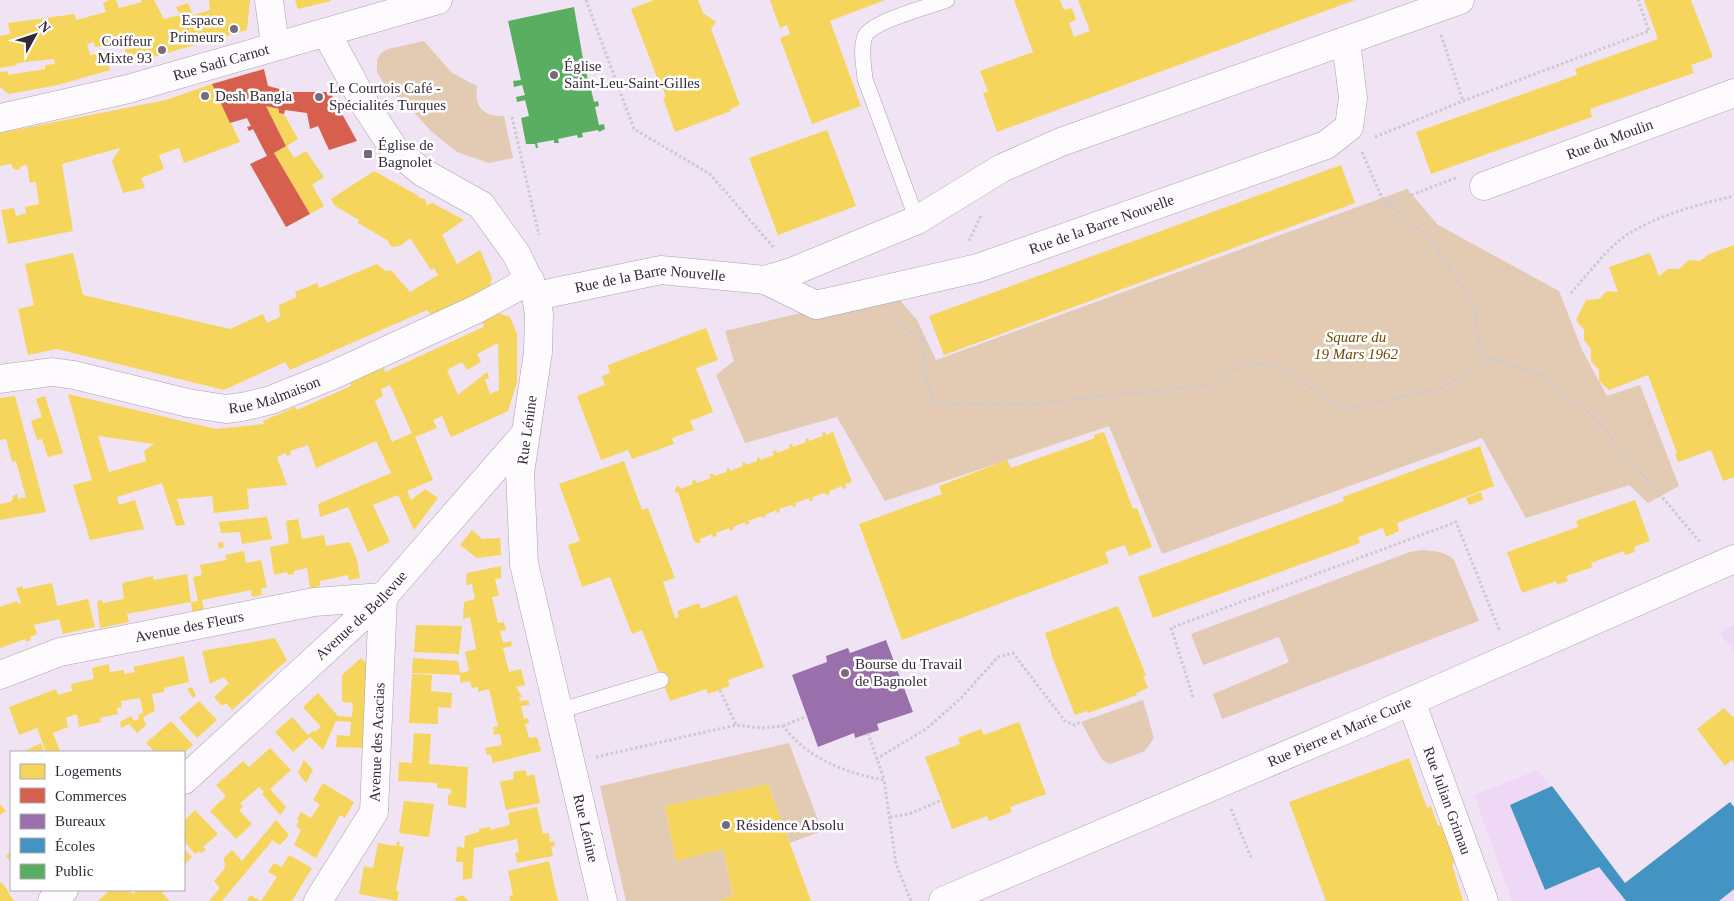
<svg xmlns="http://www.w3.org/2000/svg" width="1734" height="901" viewBox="0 0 1734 901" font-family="Georgia,serif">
  <rect width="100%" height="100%" fill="#f0e3f3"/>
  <!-- built -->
  <path fill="#efd8f6" d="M 1734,624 L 1734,652 L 1720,633 Z
    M 1538,770 L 1625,883 L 1730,802 L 1734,807 L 1734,901 L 1512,901 L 1474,795 Z"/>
  <!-- green -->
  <path fill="#e3cab2" d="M 424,41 L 452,73 L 477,86 C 474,107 483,117 504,116 L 513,158 L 489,163 L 457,152 L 431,131 L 403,100 L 390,93 L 377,72 L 377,60 L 381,53 L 388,49 Z
    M 1407,189 L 1438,225 L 1559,291 L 1582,350 L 1607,396 L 1640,385 L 1679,486 L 1648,503 L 1629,485 L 1526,518 L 1482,438 L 1162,554 L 1109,426 L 885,501 L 837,417 L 745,443 L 716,375 L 734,361 L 725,331 L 892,291 L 917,320 L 936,360 Z
    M 1422,550 C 1434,551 1445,551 1454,560 L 1479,621 L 1222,719 L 1213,694 L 1289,662 L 1279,637 L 1203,665 L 1191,634 L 1410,552 Z
    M 1143,700 L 1154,738 L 1145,751 L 1110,764 L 1102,760 L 1081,722 Z
    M 789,743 L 822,831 L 790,843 L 768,784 L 665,806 L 676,860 L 723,849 L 733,895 L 719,901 L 626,901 L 600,786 Z"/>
  <!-- homes -->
  <path fill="#f6d55c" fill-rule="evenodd" d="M 109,0 L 116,0 L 119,8 L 142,2 L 141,0 L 154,0 L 164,19 L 180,15 L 176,7 L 188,3 L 193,15 L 210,10 L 209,0 L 250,0 L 247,30 L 129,64 L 121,35 L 108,39 L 109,45 L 106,45 L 104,39 L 100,41 L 101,46 L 95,47 L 94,42 L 87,44 L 90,55 L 105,52 L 110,70 L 58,85 L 9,94 L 0,87 L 0,72 L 7,71 L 8,75 L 45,69 L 45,65 L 55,64 L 54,59 L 17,63 L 17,65 L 0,68 L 0,36 L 10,34 L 8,23 L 75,14 L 76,20 L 106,12 L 103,3 Z
    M 295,0 L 331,0 L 331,1 L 298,9 Z
    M 654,0 L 698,0 L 703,13 L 716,22 L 711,29 L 740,105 L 730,109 L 731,111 L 675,132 L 663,98 L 666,97 L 663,87 L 661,88 L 631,9 Z
    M 770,0 L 885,0 L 830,21 L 861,106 L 812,124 L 780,38 L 790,34 L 787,25 L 780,28 Z
    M 1014,0 L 1060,0 L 1064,10 L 1072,8 L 1076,20 L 1069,23 L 1074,37 L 1090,31 L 1078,0 L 1355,0 L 997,132 L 983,93 L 988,92 L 980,71 L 1033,52 Z
    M 1644,0 L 1691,0 L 1713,57 L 1691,65 L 1694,73 L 1590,109 L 1592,117 L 1431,174 L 1416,132 L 1577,75 L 1575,69 L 1658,39 Z
    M 212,84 L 240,142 L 184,163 L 179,148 L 159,155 L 164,169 L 141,178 L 145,188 L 123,193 L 112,161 L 120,148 L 62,164 L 73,231 L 8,244 L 1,210 L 14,208 L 16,216 L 26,213 L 25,207 L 39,204 L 36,182 L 30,183 L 27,165 L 21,166 L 19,170 L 13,169 L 11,164 L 0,166 L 0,133 L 166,100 Z
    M 266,106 L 279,109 L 279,113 L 284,114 L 298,139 L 287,146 L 294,158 L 306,151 L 324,177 L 312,185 L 324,206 L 310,214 L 274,153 L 286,146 Z
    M 827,130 L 856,206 L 778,235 L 749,158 Z
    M 1341,165 L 1355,203 L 944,355 L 929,316 Z
    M 374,171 L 417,195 L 419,198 L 425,199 L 427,205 L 432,203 L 464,220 L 442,235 L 457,264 L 480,250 L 492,278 L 488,291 L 433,316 L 427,310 L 290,370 L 285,362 L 224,390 L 57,349 L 28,355 L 18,309 L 34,305 L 25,264 L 73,253 L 83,295 L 230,329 L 263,314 L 267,323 L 280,317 L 279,305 L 297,297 L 295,292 L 317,283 L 319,288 L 377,264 L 385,271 L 391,270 L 410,292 L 438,275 L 434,268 L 431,270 L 410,238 L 400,246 L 392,247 L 387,240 L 358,223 L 359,220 L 335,206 L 331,199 Z
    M 1734,245 L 1734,477 L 1723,481 L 1711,450 L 1678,462 L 1675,454 L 1677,453 L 1648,375 L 1609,390 L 1599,381 L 1599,370 L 1591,361 L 1591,349 L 1584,340 L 1584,330 L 1576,320 L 1586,300 L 1599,299 L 1607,291 L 1618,292 L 1609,267 L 1650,253 L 1659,276 L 1668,269 L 1679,269 L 1689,260 L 1700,261 L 1709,254 Z
    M 498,313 L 510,317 L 517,334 L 517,382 L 508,411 L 451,437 L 442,416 L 433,420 L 437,428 L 415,437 L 433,480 L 407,491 L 411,500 L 425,489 L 438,498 L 414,530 L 398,495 L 373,505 L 390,542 L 368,552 L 348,507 L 320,517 L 318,504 L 391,473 L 376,441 L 316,468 L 308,445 L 290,451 L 291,455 L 287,456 L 286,453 L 277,457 L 287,485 L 247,489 L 249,509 L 214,513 L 212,496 L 177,499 L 185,525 L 176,526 L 162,483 L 117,497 L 119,505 L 135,500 L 144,529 L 90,540 L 73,485 L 92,480 L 68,394 L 216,429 L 264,424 L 263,421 L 295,407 L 297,410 L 351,386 L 349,381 L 384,368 L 385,372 L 479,329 L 484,327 L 481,320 ZM 498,343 L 499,390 L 490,394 L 485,380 L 489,378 L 487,372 L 458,395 L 447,370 L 462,362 L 467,370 L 481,362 L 477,354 ZM 390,385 L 412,433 L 392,442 L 375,401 L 383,396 L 381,389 ZM 98,436 L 154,444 L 144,451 L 146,461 L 109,472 Z
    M 706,328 L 718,360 L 696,368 L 713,412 L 690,421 L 694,430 L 672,438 L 674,444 L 632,459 L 628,450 L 601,460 L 577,396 L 605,385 L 602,376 L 610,373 L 608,365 Z
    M 15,396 L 46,512 L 0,520 L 0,504 L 10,502 L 13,499 L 13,496 L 17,494 L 18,499 L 26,497 L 16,461 L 12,462 L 6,439 L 0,440 L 0,398 Z
    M 45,396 L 63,453 L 48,457 L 42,439 L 37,440 L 31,421 L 42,417 L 36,399 Z
    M 825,432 L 826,435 L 833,432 L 852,482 L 845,484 L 846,488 L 843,489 L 842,486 L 829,491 L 830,494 L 826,495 L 825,493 L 812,497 L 813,500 L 810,501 L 809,498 L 795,503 L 796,506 L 793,507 L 792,505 L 779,509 L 780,512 L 777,513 L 776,510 L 765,515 L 766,517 L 762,518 L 762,516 L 748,521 L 750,523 L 746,525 L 745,522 L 733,527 L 734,529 L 730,531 L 729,528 L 716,533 L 717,536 L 713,537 L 712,534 L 700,539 L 701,542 L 697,543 L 694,541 L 678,492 L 675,493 L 676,487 L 679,486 L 680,489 L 693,484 L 692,481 L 695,480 L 697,483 L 711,478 L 709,474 L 713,474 L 714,476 L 727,472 L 726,469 L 729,468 L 730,471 L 743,466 L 742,463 L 745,462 L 746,465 L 757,461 L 757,458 L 759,457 L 760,460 L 774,455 L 772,452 L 776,450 L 777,453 L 790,448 L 789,445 L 792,444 L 793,447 L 806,442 L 805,439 L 808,438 L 809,441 L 823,436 L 822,433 Z
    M 1104,432 L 1133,509 L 1137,508 L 1152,547 L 1129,556 L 1125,545 L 1105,552 L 1109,563 L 902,640 L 859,524 L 942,494 L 939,486 L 1007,460 L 1011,468 L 1095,438 L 1094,435 Z
    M 1480,446 L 1494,486 L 1397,523 L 1399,531 L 1386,537 L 1383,528 L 1358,537 L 1360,543 L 1153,618 L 1138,577 L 1344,501 L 1343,497 Z
    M 624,461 L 642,510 L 648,508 L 675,578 L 663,582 L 675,618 L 679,617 L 677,611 L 699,603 L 701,609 L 737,595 L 764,667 L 728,680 L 730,686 L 708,694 L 706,689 L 670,701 L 642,630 L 632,634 L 610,577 L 582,587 L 568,545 L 580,541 L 559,484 Z
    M 1481,492 L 1483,500 L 1469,505 L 1466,498 Z
    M 1635,500 L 1650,541 L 1634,547 L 1635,552 L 1625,555 L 1624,551 L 1591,563 L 1593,567 L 1566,576 L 1568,581 L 1557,585 L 1556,581 L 1522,593 L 1507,552 L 1578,527 L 1576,521 Z
    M 267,517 L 272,539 L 242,544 L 240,532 L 221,533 L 219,522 Z
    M 298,519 L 302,539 L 324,535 L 326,546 L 350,542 L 357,560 L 360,578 L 349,580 L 348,575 L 320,581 L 320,586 L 310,588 L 307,568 L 294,571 L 294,574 L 288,575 L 287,572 L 274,575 L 270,547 L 289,543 L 286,521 Z
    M 472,530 L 482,539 L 500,538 L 501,555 L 477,558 L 460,545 Z
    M 223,542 L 224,547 L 219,549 L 218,543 Z
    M 244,551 L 246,563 L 261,560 L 267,587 L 261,589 L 262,595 L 252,597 L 251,590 L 202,600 L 205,616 L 193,618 L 191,602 L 198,601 L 193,577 L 202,575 L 200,565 L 227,560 L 225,555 Z
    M 501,566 L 501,578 L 495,579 L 499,596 L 492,597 L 498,623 L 504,622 L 506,630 L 500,631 L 503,643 L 511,641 L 512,646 L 503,648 L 509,672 L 521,669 L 525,685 L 516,687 L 522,697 L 519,697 L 520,701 L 528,700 L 530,705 L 521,706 L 524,719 L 528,718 L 529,723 L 525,724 L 529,738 L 537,737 L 541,751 L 493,763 L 491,754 L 487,755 L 485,748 L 502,745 L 500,734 L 494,735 L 493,727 L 498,726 L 489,689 L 478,692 L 478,687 L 472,688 L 470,681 L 460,683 L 460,675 L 412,673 L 413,658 L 458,661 L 460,673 L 469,671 L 465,652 L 476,649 L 470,617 L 463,619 L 464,602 L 475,599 L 472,584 L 466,585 L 467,573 Z
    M 187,574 L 191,602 L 127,614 L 129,622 L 100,628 L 97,601 L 102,600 L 103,603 L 124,599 L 122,583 L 153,576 L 154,580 Z
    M 52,583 L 57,606 L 88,599 L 95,627 L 63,634 L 59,619 L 34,625 L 37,634 L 30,637 L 31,640 L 26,642 L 25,639 L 0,648 L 0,607 L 17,601 L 18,604 L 21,603 L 16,588 L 22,586 L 23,589 Z
    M 1118,606 L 1146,675 L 1143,676 L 1148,688 L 1136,693 L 1137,695 L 1088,713 L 1087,711 L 1075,715 L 1051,654 L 1052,654 L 1045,633 Z
    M 416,625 L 462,626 L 459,654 L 414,652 Z
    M 275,638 L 287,660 L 232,710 L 226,703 L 222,706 L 214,697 L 229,683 L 223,677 L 210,684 L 202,651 Z
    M 184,656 L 189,682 L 164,688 L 164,692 L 152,694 L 155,711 L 143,717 L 146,725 L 137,733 L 129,724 L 121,728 L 120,722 L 131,716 L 134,721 L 139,719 L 138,715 L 143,713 L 140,698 L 121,701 L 122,707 L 117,708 L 118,714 L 100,718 L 101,722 L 79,727 L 77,714 L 66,718 L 68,727 L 53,733 L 60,751 L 56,752 L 46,752 L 37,728 L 19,735 L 9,707 L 56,689 L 58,695 L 72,691 L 71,684 L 94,679 L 92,668 L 109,664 L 110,672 L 124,670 L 124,674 L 135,672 L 133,667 Z
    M 361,658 L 373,669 L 367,748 L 336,747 L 337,735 L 350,736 L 351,722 L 336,721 L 323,750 L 310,737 L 293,752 L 275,732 L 292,717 L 308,735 L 314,730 L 315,732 L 321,727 L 303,707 L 318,693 L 338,716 L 352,717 L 353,703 L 342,702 L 342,675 Z
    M 412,674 L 432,675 L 431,691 L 452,693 L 451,708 L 438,707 L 438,724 L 409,723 Z
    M 192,687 L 196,696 L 193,698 L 187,689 Z
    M 199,701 L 217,720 L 197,738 L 179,718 Z
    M 1724,708 L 1734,718 L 1734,763 L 1732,760 L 1725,766 L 1697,729 Z
    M 171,721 L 193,745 L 185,752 L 155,752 L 146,743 Z
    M 1019,722 L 1046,794 L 1010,807 L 1012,812 L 989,821 L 987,816 L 952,829 L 925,757 L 960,744 L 958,738 L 981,729 L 984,735 Z
    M 414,733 L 431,734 L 429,764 L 468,767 L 466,808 L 448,805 L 448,794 L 451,795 L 451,789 L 437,788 L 437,783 L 398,781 L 399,762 L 412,763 Z
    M 41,743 L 44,752 L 23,752 Z
    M 270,748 L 291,770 L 270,789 L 286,807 L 280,815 L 262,794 L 264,792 L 259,787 L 240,803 L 243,807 L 239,810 L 252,824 L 236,839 L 210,811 L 226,796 L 216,785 L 243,761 L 249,767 Z
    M 1409,758 L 1427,808 L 1431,806 L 1438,826 L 1444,824 L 1458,862 L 1452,864 L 1463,901 L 1326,901 L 1289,802 Z
    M 304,760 L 313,770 L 306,783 L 298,773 Z
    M 526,770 L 527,776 L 534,774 L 540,803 L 506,810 L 500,782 L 514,779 L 513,772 Z
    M 323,783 L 354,802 L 345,818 L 340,815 L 316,858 L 294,845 L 301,830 L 296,826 L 299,820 L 297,819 L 301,812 L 311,818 L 320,804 L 313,800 Z
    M 768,784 L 811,901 L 719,901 L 733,895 L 723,849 L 676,861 L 665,806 Z
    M 404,801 L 434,804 L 429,837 L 399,833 Z
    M 0,804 L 6,811 L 0,815 Z
    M 537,807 L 543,834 L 549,833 L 550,842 L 554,841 L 555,846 L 551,847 L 553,856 L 517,863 L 515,853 L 519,852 L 517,839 L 474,848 L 472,878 L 463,880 L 463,862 L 456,862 L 457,846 L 464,848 L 465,836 L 479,832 L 479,829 L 490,827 L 490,830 L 510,825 L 508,813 Z
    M 195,810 L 218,834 L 203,847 L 206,850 L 201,853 L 199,851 L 195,854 L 184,841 L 184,826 L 186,824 L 184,821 Z
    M 276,820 L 289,835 L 280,845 L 266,837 L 272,841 L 222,901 L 209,901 L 220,888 L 214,881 L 225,868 L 224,858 L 232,850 L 242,861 Z
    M 397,842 L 400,842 L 399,846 L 404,847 L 396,891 L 399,892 L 397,901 L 359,894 L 364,866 L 373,868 L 378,843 L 396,846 Z
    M 184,849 L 192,857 L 184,865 Z
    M 11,851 L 11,862 L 6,856 Z
    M 289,855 L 312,868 L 292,901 L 247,901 L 250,895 L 261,901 L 277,877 L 268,872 L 274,863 L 282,867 Z
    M 549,861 L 558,901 L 510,901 L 509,896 L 513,895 L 508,871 Z
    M 0,882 L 4,885 L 14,901 L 0,901 Z
    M 110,890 L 129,890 L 133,894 L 138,890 L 166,890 L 162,893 L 170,901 L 98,901 Z
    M 462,895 L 469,901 L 457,901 L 454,899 Z"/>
  <!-- shops -->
  <path fill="#d6604d" d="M 264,69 L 268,86 L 291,92 L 330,92 L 357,141 L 329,150 L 318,126 L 310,129 L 307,113 L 285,110 L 284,114 L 279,113 L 279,109 L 266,106 L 286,146 L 274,153 L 310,214 L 286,227 L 250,164 L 267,156 L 253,129 L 249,131 L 247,127 L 251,126 L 247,118 L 230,123 L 212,84 Z"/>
  <!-- offices -->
  <path fill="#9970ab" d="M 886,640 L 913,712 L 877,724 L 879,730 L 855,738 L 854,733 L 818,747 L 792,675 L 827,662 L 826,656 L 848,648 L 850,653 Z"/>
  <!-- schools -->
  <path fill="#4393c3" d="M 1552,786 L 1625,883 L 1730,802 L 1734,807 L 1734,889 L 1719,901 L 1626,901 L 1599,867 L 1545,890 L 1510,805 Z"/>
  <!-- public -->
  <path fill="#5aae61" d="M 574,7 L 584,65 L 589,64 L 590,69 L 586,70 L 588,81 L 593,79 L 594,84 L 590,85 L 594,102 L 598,101 L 599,106 L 595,107 L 599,125 L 604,124 L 605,129 L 599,132 L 598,130 L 582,133 L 583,137 L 578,138 L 577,135 L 558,139 L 559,143 L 554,143 L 554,140 L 537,143 L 538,148 L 536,148 L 535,144 L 526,144 L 521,118 L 529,116 L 525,100 L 517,102 L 516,97 L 525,95 L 522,85 L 514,87 L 513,81 L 521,80 L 508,21 Z"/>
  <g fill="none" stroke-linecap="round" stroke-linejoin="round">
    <defs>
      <path id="lane" d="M 917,220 L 865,79 C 864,66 860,49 865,36 C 872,21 931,6 947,0
        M 559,711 L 661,680"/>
      <g id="street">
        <path d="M 269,0 L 275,45"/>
        <path id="s1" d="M 327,34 L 366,106 L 394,149 L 422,172 L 481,205 L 517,255 L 536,296 L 539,314 L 538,352 L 520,473 L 524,564 L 603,901"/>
        <path id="s2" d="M 0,118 L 128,89 L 438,0"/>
        <path id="s3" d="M 1484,186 L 1734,93"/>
        <path id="s4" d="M 765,280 L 816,305 L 978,268 L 1326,145 L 1349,127 L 1353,98 L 1346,41"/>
        <path id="s5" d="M 536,296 L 661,270 L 765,280 L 794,271 L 917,220 L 1002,168 L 1061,142 L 1460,0"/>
        <path id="s6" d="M 0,379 L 52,372 L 74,375 L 188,403 L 226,409 L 242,407 L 271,400 L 333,375 L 477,309 L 530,280"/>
        <path id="s7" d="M 0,675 L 60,652 L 314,602 L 383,597"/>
        <path id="s8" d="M 1411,701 L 1484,901"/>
        <path id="s9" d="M 184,780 L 383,597 L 525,434"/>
        <path d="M 52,901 L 64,890"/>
        <path id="s10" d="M 318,901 L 374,812 L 383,597"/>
        <path id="s11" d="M 943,901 L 1359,724 L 1734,559"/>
      </g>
    </defs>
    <!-- lane casing -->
    <use href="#lane" stroke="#aca0b0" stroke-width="16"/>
    <!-- street casing -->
    <use href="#street" stroke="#aca0b0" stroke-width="29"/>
    <!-- path -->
    <path stroke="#cec8cf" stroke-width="3" stroke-dasharray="2.5 2.5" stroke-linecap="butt" d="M 586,0 L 634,129 L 710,174 L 774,248
      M 1441,35 L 1463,101
      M 512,117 L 539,235
      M 1375,137 L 1463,101 L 1649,31 L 1638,0
      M 1362,152 L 1382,198 L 1428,237 L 1474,304 L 1479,348 L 1491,359
      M 1388,204 L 1458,177
      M 969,241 L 981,215
      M 1571,293 C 1589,273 1606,249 1628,234 C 1659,215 1699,204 1734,196
      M 888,317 L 925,341 L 925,377 L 935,403 L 1031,404 L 1208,385 L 1245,364 L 1276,365 L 1343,409 L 1439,389 L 1491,359 L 1540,374 L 1594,417 L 1701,543
      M 720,690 L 736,725
      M 1193,697 L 1171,628 L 1456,522 L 1500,632
      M 783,726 L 807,716
      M 868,733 L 884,779
      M 596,757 L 736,725 L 761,728 L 783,726 C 807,758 845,773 884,780 L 896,864 L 911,901
      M 876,759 L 926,729 L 960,699 L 998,657 L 1013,653 L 1065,721 L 1074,725 L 1081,722
      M 1231,809 L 1252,860
      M 890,817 L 909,814 L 942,800"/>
    <!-- lane -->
    <use href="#lane" stroke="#fdfbfd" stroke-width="15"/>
    <!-- street -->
    <use href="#street" stroke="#fdfbfd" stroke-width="28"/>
  </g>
  <!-- markers -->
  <g fill="#776a7b" stroke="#fff" stroke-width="2">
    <circle cx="234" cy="29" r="5"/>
    <circle cx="162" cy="50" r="5"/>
    <circle cx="554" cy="75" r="5"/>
    <circle cx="205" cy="96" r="5"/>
    <circle cx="319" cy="97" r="5"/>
    <rect x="363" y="149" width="10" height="10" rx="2.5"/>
    <circle cx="845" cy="673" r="5"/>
    <circle cx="726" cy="825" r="5"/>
  </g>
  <g text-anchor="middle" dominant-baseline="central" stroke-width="5" stroke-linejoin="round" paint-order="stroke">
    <!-- poi labels -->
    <g font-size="15" fill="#36293a" stroke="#fff" text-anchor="start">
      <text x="224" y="20" text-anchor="end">Espace<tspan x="224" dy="17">Primeurs</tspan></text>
      <text x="152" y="41" text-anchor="end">Coiffeur<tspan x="152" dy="17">Mixte 93</tspan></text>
      <text x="564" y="66">Église<tspan x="564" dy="17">Saint-Leu-Saint-Gilles</tspan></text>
      <text x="329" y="88">Le Courtois Café -<tspan x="329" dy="17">Spécialités Turques</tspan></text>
      <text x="215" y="96">Desh Bangla</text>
      <text x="378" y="145">Église de<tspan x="378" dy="17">Bagnolet</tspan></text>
      <text x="855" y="664">Bourse du Travail<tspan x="855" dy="17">de Bagnolet</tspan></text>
      <text x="736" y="825">Résidence Absolu</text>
    </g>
    <!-- street labels -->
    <g font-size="15" fill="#36293a" stroke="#fff">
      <text stroke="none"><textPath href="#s2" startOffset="228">Rue Sadi Carnot</textPath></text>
      <text stroke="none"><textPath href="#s3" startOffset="134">Rue du Moulin</textPath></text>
      <text stroke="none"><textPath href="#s4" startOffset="354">Rue de la Barre Nouvelle</textPath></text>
      <text stroke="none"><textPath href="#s5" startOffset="116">Rue de la Barre Nouvelle</textPath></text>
      <text stroke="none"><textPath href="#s6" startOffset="281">Rue Malmaison</textPath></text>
      <text transform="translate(527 430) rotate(-82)">Rue Lénine</text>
      <text stroke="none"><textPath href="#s9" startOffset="242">Avenue de Bellevue</textPath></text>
      <text stroke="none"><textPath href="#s7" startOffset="196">Avenue des Fleurs</textPath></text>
      <text stroke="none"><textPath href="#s11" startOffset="431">Rue Pierre et Marie Curie</textPath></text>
      <text stroke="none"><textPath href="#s10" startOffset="175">Avenue des Acacias</textPath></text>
      <text stroke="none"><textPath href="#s8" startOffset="106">Rue Julian Grimau</textPath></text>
      <text stroke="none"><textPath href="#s1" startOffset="885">Rue Lénine</textPath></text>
    </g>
    <!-- park labels -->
    <g font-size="15" font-style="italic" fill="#6d4a00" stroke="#fff">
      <text x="1356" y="337">Square du<tspan x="1356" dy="17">19 Mars 1962</tspan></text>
    </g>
  </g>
  <!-- legend -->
  <rect x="10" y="751" width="175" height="140" fill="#ffffff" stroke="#afa9b0"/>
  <rect x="20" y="764" width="25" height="15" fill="#f6d55c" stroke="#afa9b0"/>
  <text x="55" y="776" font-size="15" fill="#36293a">Logements</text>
  <rect x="20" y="788" width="25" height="15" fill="#d6604d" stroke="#afa9b0"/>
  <text x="55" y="801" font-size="15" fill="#36293a">Commerces</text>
  <rect x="20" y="814" width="25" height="15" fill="#9970ab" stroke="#afa9b0"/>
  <text x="55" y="826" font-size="15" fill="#36293a">Bureaux</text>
  <rect x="20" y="838" width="25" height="15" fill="#4393c3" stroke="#afa9b0"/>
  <text x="55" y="851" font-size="15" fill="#36293a">Écoles</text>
  <rect x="20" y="864" width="25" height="15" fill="#5aae61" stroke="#afa9b0"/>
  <text x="55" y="876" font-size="15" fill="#36293a">Public</text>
  <!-- north arrow -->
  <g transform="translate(35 35) rotate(50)" stroke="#ffffff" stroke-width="4" paint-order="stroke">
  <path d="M0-4L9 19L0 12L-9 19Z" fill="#36293a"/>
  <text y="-8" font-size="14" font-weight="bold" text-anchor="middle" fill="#36293a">N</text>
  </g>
</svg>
